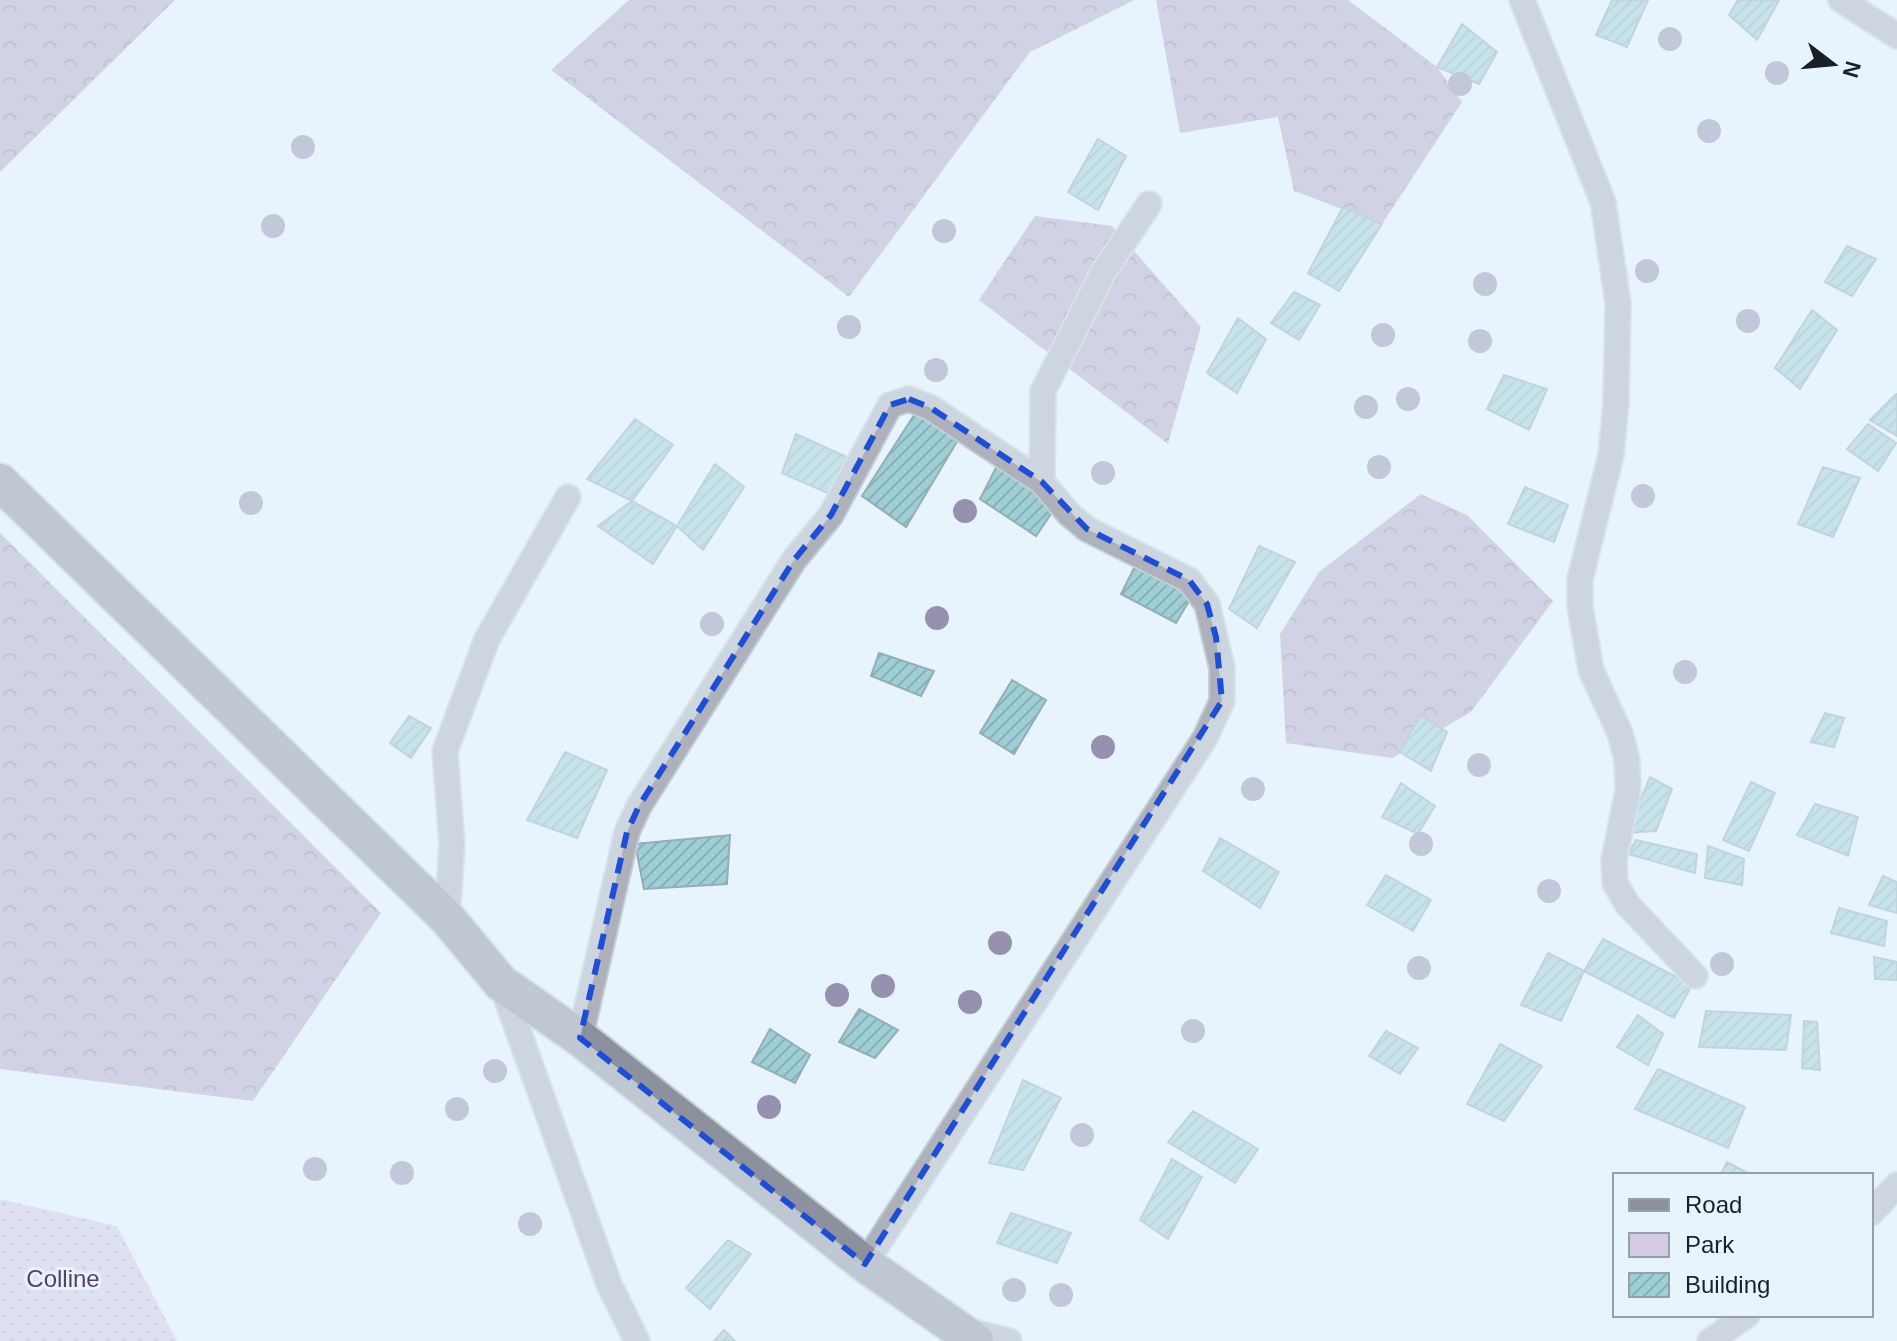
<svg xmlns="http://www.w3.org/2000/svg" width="1897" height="1341" viewBox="0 0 1897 1341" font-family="Arial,sans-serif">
  <defs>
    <pattern id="green-dots" width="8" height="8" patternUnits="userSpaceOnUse" patternTransform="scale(2)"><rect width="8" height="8" fill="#d5cae3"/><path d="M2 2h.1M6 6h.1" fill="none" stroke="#b6adc3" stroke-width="1.8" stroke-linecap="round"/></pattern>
    <pattern id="forest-crowns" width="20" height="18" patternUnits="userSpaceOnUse" patternTransform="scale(2)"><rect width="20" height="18" fill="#b7a8cb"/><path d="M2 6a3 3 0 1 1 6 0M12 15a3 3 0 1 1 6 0" fill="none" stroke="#9488a5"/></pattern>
    <pattern id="building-hatch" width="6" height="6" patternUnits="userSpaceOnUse" patternTransform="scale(2)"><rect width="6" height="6" fill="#9ecfd6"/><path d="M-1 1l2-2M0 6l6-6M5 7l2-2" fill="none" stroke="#88b1b8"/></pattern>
  </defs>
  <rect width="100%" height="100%" fill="#e8f4fd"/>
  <!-- green -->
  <path fill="url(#green-dots)" d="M 0,1199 L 117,1226 L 177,1341 L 0,1341 Z"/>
  <!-- forest -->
  <path fill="url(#forest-crowns)" d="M 0,0 L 175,0 L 0,172 Z
    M 629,0 L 1134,0 L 1030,52 L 849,297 L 551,70 Z
    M 1156,0 L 1348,0 L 1437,67 L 1462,102 L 1382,224 L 1294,191 L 1278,117 L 1180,133 Z
    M 1035,216 L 1112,226 L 1201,327 L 1168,444 L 979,300 Z
    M 1421,494 L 1467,515 L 1553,601 L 1471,712 L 1392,758 L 1286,743 L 1280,634 L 1319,572 Z
    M 0,533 L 381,913 L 253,1101 L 0,1069 Z"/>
  <!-- building -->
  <path fill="url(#building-hatch)" stroke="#94aeb1" stroke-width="2" d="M 1612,0 L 1648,0 L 1627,47 L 1596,35 Z
    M 1738,0 L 1779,0 L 1757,40 L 1729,15 Z
    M 1462,24 L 1497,52 L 1479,84 L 1437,67 Z
    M 1098,139 L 1126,156 L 1098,210 L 1068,192 Z
    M 1343,207 L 1382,224 L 1339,291 L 1308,273 Z
    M 1847,246 L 1876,259 L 1852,296 L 1825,282 Z
    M 1294,292 L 1320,305 L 1299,340 L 1271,323 Z
    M 1812,310 L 1837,330 L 1800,389 L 1775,368 Z
    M 1238,318 L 1266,339 L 1237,393 L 1207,373 Z
    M 1504,375 L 1547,389 L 1529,430 L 1487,409 Z
    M 1896,394 L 1897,394 L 1897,436 L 1870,420 Z
    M 916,412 L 961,435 L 906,527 L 862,496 Z
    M 635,419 L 673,445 L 632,501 L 587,479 Z
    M 1868,424 L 1896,443 L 1878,471 L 1847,449 Z
    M 796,434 L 853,460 L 832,495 L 782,473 Z
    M 715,464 L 744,487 L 703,550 L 677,526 Z
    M 997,466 L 1055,508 L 1036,536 L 980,499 Z
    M 1823,467 L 1860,478 L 1833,537 L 1798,524 Z
    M 1525,487 L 1568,505 L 1554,542 L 1508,524 Z
    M 632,501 L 677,526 L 653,564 L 598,526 Z
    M 1259,546 L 1295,562 L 1257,628 L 1229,609 Z
    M 1137,562 L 1195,591 L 1176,623 L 1121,594 Z
    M 879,653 L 934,671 L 921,696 L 871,676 Z
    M 1012,680 L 1046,700 L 1014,754 L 980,733 Z
    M 1825,713 L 1844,718 L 1834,747 L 1811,742 Z
    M 1420,715 L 1447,732 L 1431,771 L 1400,752 Z
    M 409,716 L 431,728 L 411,758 L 390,743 Z
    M 565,752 L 607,770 L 577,838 L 527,820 Z
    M 1650,777 L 1672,789 L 1656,831 L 1627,833 Z
    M 1751,782 L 1775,793 L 1749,851 L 1723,840 Z
    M 1401,783 L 1435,806 L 1418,834 L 1382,817 Z
    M 1815,804 L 1858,817 L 1848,856 L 1797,835 Z
    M 730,835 L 727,884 L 644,889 L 635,844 Z
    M 1220,838 L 1279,872 L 1260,908 L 1203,871 Z
    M 1636,840 L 1697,854 L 1695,873 L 1628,854 Z
    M 1708,846 L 1744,859 L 1742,885 L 1705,878 Z
    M 1386,875 L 1431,900 L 1413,931 L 1367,905 Z
    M 1883,876 L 1897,882 L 1897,913 L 1869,905 Z
    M 1839,908 L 1887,921 L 1884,946 L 1831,933 Z
    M 1603,939 L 1692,985 L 1674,1018 L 1584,971 Z
    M 1548,953 L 1584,971 L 1561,1021 L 1521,1005 Z
    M 1874,957 L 1897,962 L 1897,980 L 1875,979 Z
    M 859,1009 L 898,1030 L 875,1058 L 839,1042 Z
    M 1706,1011 L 1791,1015 L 1786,1050 L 1699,1047 Z
    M 1638,1015 L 1663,1034 L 1648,1065 L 1617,1047 Z
    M 1804,1021 L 1817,1022 L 1820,1070 L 1802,1068 Z
    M 770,1029 L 810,1055 L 795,1083 L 752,1062 Z
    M 1386,1031 L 1418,1048 L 1400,1074 L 1369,1056 Z
    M 1500,1044 L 1542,1066 L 1504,1121 L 1467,1104 Z
    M 1658,1069 L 1745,1107 L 1728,1148 L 1635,1109 Z
    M 1023,1080 L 1061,1098 L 1023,1170 L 989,1163 Z
    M 1193,1111 L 1258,1149 L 1235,1183 L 1168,1142 Z
    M 1172,1159 L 1202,1177 L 1168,1239 L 1140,1220 Z
    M 1727,1162 L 1751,1175 L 1720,1175 Z
    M 1011,1213 L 1071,1233 L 1057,1263 L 997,1243 Z
    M 728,1240 L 751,1254 L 710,1309 L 686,1288 Z
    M 724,1330 L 735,1341 L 714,1341 Z"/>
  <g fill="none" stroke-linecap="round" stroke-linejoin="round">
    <defs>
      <path id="minor" d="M 1522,0 L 1603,202 L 1618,303 L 1616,403 L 1611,455 L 1580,579 L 1580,607 L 1591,670 L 1620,733 L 1627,760 L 1628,790 L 1614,860 L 1615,883 L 1627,904 L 1695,976
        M 1841,0 L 1897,36
        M 1042,482 L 1043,391 L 1103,273 L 1149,204
        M 447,918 L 452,846 L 445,751 L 487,639 L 568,497
        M 501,983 L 609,1284 L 637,1341
        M 580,1038 L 627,832 L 639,806 L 794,560 L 831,515 L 890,405 L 909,399 L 931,408 L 1042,482 L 1069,514 L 1087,529 L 1189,580 L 1207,604 L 1222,668 L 1222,701 L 1205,738 L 865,1264
        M 1871,1213 L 1897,1185
        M 961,1329 L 1009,1341
        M 1710,1341 L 1747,1315"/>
      <path id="secondary" d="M 0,482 L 447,918 L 501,983 L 580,1038 L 865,1264 L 975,1341"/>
    </defs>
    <!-- minor casing -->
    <use href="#minor" stroke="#c3ced6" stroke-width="28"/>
    <!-- secondary casing -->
    <use href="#secondary" stroke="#c3ced6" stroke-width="40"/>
    <!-- minor -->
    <use href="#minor" stroke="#aeb1ba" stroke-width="24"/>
    <!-- secondary -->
    <use href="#secondary" stroke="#8d919e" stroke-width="36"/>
  </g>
  <!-- trees -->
  <g fill="#9790af">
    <circle cx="1670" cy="39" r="12"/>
    <circle cx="1777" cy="73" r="12"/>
    <circle cx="1460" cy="84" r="12"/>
    <circle cx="1709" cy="131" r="12"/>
    <circle cx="303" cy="147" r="12"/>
    <circle cx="273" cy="226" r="12"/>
    <circle cx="944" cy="231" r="12"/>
    <circle cx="1647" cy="271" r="12"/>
    <circle cx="1485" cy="284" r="12"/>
    <circle cx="1748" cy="321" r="12"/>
    <circle cx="849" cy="327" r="12"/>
    <circle cx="1383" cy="335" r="12"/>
    <circle cx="1480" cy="341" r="12"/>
    <circle cx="936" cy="370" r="12"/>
    <circle cx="1408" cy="399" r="12"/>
    <circle cx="1366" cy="407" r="12"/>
    <circle cx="1379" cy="467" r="12"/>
    <circle cx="1103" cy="473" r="12"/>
    <circle cx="1643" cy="496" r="12"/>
    <circle cx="251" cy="503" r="12"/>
    <circle cx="965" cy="511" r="12"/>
    <circle cx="937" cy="618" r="12"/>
    <circle cx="712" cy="624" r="12"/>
    <circle cx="1685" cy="672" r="12"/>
    <circle cx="1103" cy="747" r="12"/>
    <circle cx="1479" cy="765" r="12"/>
    <circle cx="1253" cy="789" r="12"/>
    <circle cx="1421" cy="844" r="12"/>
    <circle cx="1549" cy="891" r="12"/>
    <circle cx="1000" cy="943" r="12"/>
    <circle cx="1722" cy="964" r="12"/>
    <circle cx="1419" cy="968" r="12"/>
    <circle cx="883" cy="986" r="12"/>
    <circle cx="837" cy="995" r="12"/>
    <circle cx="970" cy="1002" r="12"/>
    <circle cx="1193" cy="1031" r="12"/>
    <circle cx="495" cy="1071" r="12"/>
    <circle cx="769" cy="1107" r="12"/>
    <circle cx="457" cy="1109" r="12"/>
    <circle cx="1082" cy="1135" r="12"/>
    <circle cx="315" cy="1169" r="12"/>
    <circle cx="402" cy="1173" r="12"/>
    <circle cx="530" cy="1224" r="12"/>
    <circle cx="1014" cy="1290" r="12"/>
    <circle cx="1061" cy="1295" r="12"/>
  </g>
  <!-- marked area -->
  <path d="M0 0H1897V1341H0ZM 909,399 L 931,408 L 1042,482 L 1087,529 L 1189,580 L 1207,604 L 1216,637 L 1222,701 L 865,1264 L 580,1038 L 627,832 L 639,806 L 794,560 L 831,515 L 890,405 Z" fill="#e8f4fd" fill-opacity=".55" fill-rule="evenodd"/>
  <path fill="none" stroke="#1d4ed8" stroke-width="6" stroke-dasharray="16 10" stroke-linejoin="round" d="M 909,399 L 931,408 L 1042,482 L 1087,529 L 1189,580 L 1207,604 L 1216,637 L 1222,701 L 865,1264 L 580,1038 L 627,832 L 639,806 L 794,560 L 831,515 L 890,405 Z"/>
  <g text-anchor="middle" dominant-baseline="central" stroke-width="6" stroke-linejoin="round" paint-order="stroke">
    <!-- park labels -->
    <g font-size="24" fill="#553f6f" stroke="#e8f4fd">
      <text x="63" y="1278">Colline</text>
    </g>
  </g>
  <!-- legend -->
  <rect x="1613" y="1173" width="260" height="144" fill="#e8f4fd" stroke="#96a0a7" stroke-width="2"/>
  <rect x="1629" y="1199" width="40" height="12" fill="#8d919e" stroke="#96a0a7" stroke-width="2"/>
  <text x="1685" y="1213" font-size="24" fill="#1a2126">Road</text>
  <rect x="1629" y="1233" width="40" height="24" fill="#d5cae3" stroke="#96a0a7" stroke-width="2"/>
  <text x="1685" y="1253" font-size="24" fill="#1a2126">Park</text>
  <rect x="1629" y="1273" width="40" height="24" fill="url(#building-hatch)" stroke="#96a0a7" stroke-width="2"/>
  <text x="1685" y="1293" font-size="24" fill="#1a2126">Building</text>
  <!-- north arrow -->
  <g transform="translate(1833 64) rotate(106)" stroke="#e8f4fd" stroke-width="6" paint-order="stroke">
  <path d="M0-6L14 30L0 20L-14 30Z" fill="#1a2126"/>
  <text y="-12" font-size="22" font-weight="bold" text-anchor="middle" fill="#1a2126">N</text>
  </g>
</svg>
